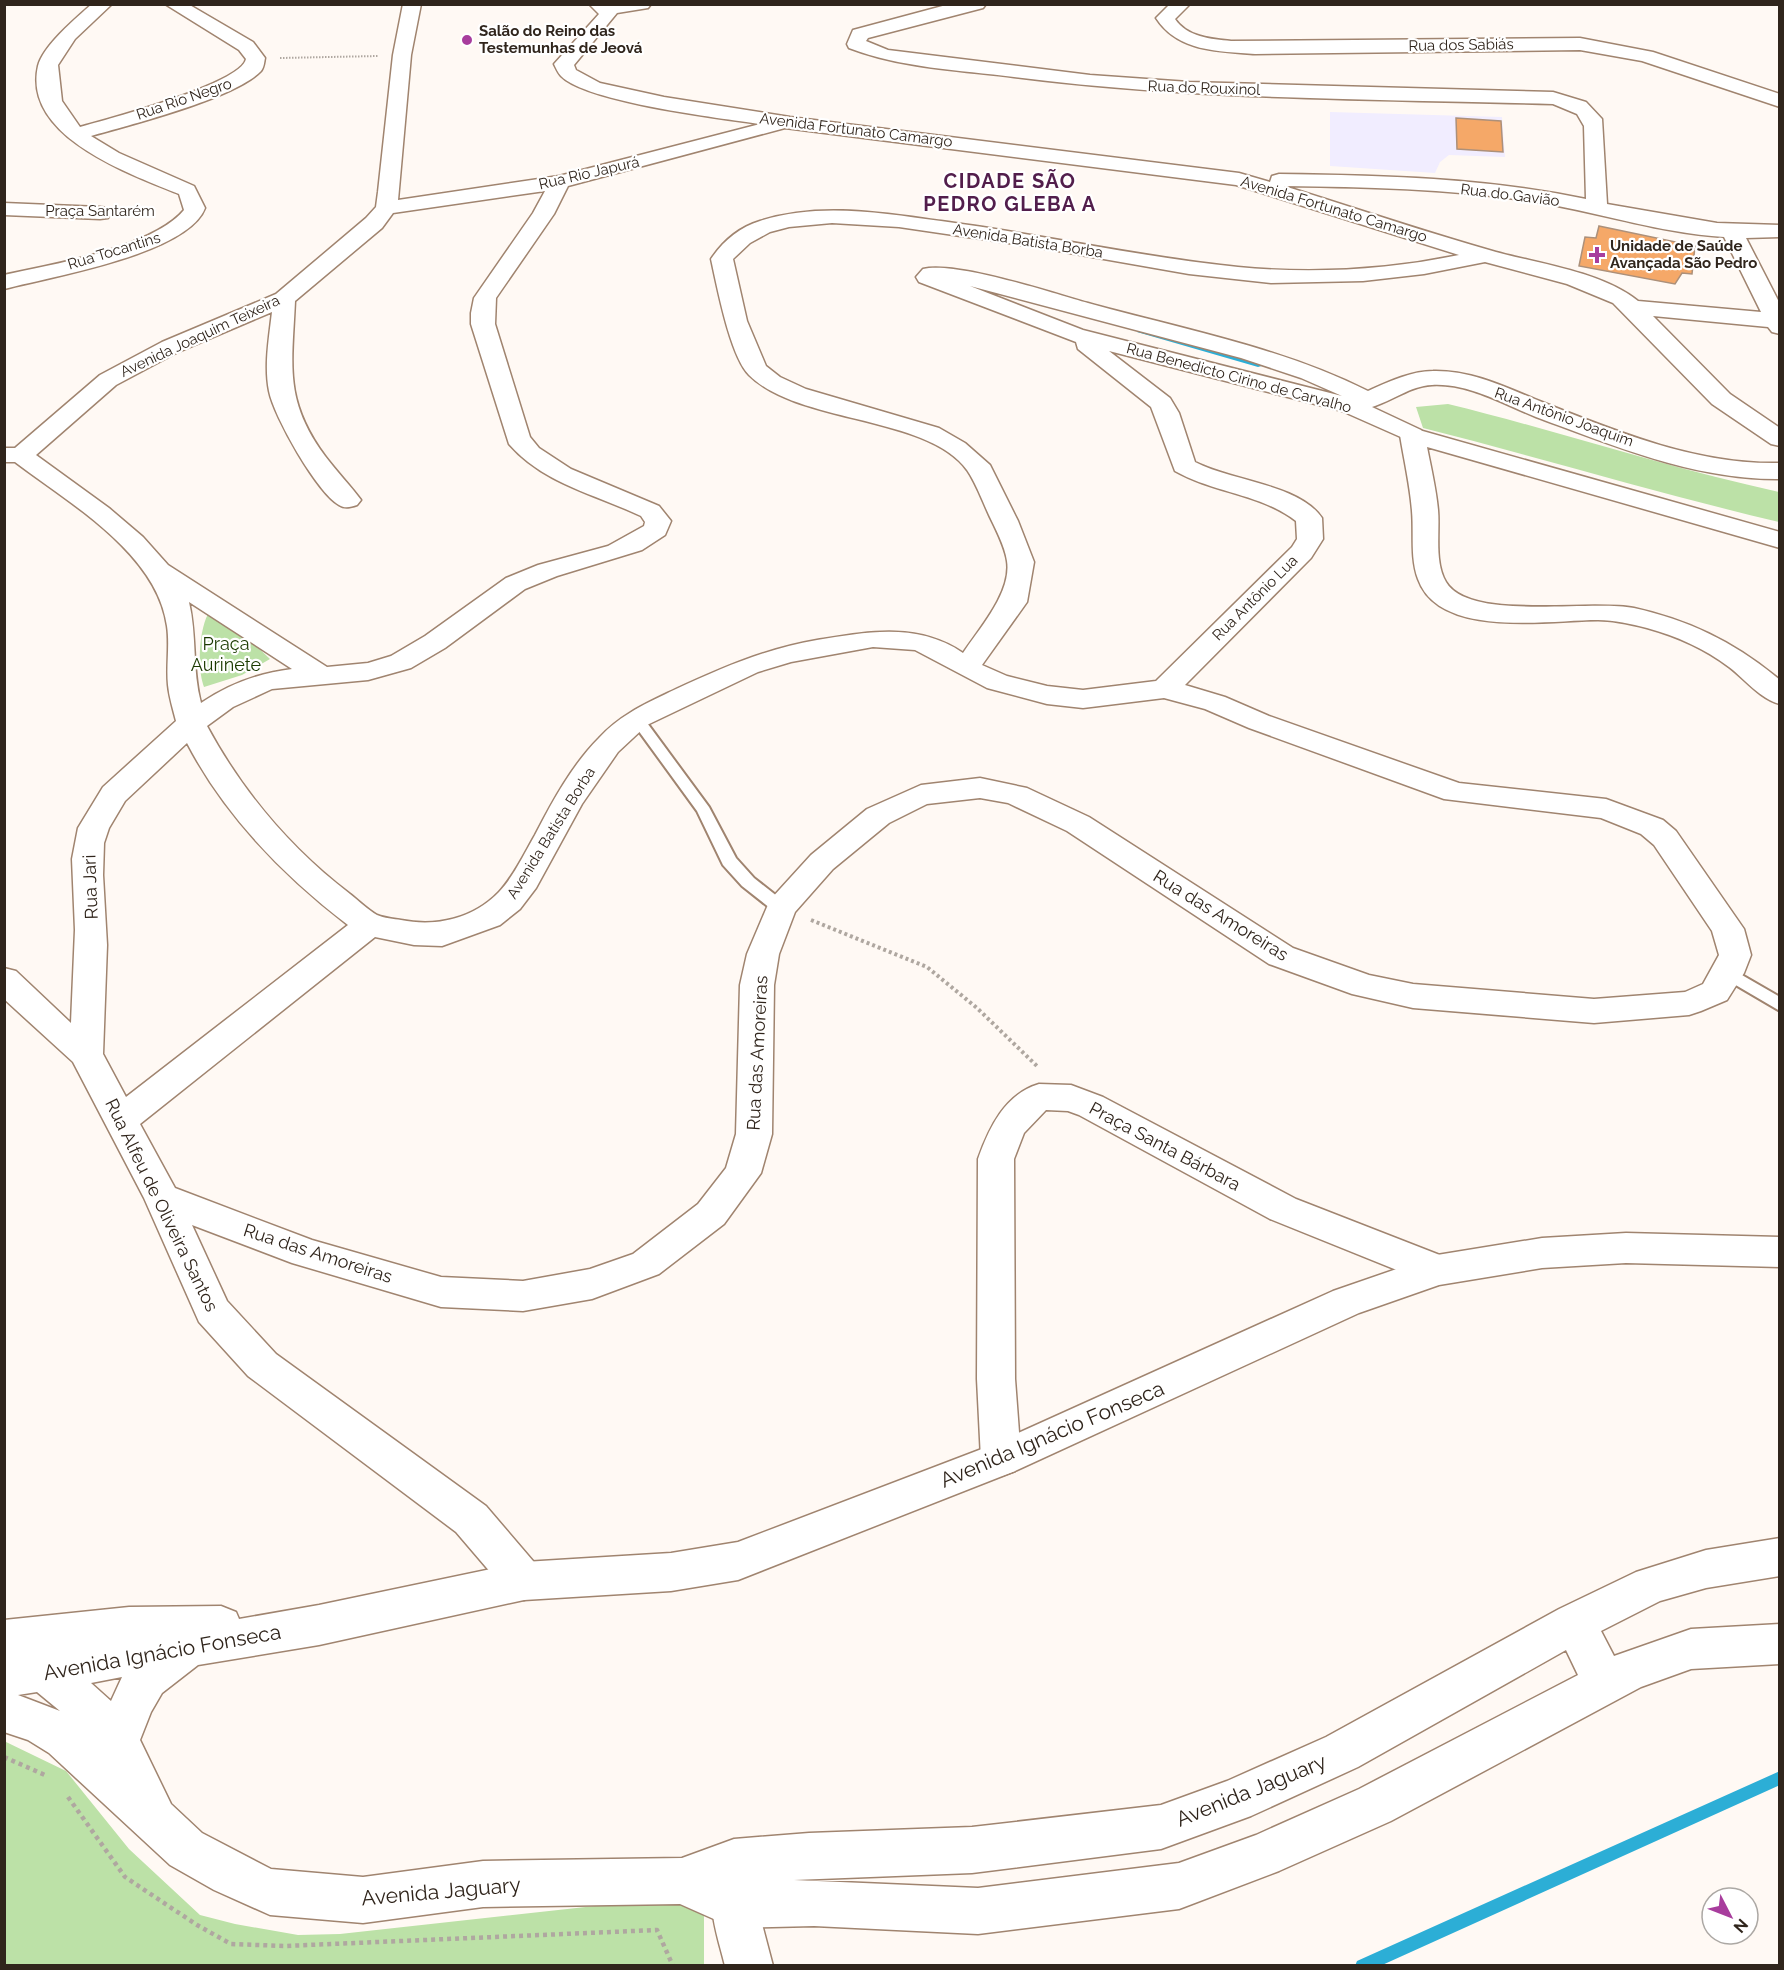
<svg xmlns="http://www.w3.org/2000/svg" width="1784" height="1970" viewBox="0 0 1784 1970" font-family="Raleway,sans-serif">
  <rect width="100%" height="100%" fill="#fff9f4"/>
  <!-- education -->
  <path fill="#f1edff" d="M 1330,112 L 1502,117 L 1505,157 L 1449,155 L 1440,162 L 1435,173 L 1330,166 Z"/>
  <!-- green -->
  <path fill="#bce1a7" d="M 1448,404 C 1559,431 1668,468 1779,492 L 1779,522 C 1660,494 1542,458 1423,428 L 1416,407 Z
    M 208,614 L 250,640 L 270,659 L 242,675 L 204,687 C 197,669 199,631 208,614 Z
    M 4,1741 L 66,1771 L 129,1849 L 200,1915 L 235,1924 L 298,1935 L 340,1934 L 704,1894 L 704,1965 L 5,1965 Z"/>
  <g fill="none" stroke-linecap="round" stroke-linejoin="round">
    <!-- stream -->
    <path fill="#2caed6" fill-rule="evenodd" d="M 1137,328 L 1143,328 L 1265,365 L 1258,367 L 1137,332 Z
      M 1780,1771 L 1780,1785 L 1380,1966 L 1355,1966 L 1357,1961 Z"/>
  </g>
  <!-- building -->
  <path fill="#f5a868" stroke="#ac907a" stroke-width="1.5" d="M 1456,118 L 1501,121 L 1503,152 L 1457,149 Z
    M 1599,226 L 1695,246 L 1692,274 L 1682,273 L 1675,284 L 1579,266 L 1585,237 L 1596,238 Z"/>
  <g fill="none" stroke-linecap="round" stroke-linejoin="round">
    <defs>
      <path id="service" d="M 637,715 L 642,716 L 709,807 L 736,858 L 754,878 L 787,904 L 789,908 L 787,912 L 775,912 L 742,886 L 723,865 L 697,811 L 630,719 Z
        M 1728,967 L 1780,997 L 1780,1011 L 1722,977 L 1720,973 L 1722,969 Z"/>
      <path id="minor" d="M 92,4 L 112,4 L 75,39 L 58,65 L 62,101 L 80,127 C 108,119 241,84 246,59 L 239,50 L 165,4 L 188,4 L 253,42 L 265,58 C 264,63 264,67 261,71 C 236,98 130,125 91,136 L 119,153 L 194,186 L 205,208 C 188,254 50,277 4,289 L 4,275 C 53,264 152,248 184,210 L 179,194 C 131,174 22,137 38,66 C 43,46 76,18 92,4 Z
        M 403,4 L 421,4 L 411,55 L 398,200 L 559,176 L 760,124 C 720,118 586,102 561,76 C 558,73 556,68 554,64 L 599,14 L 589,4 L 651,4 L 648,8 L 617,13 L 574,65 L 576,70 L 600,83 L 664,97 L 790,117 L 1239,173 L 1270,182 L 1272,176 L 1279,174 C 1382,175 1485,178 1586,199 L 1584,126 L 1577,114 L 1553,104 C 1373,99 1193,100 1014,77 C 959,70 901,68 849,48 L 847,44 L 853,30 L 950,4 L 986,4 L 983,8 L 868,38 L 866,41 L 888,50 L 1090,75 L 1189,82 L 1553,92 L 1586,102 L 1602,119 L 1607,204 L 1717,223 L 1780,225 L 1780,237 L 1746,238 L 1780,304 L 1780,334 L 1772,332 L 1768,327 L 1653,316 L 1730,394 L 1780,428 L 1780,446 L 1771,444 L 1712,404 L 1613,303 L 1567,284 L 1485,262 L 1424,274 L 1363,281 L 1271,283 L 1189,274 L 1035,247 L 899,227 L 832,223 L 789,227 L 770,232 L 750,243 L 733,259 L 747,321 L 766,366 L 780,377 L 806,389 L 939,428 L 965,443 L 990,465 L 1018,521 L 1034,562 L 1027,602 L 982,665 L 1007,676 L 1047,686 L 1083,690 L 1156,681 L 1292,547 L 1297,539 L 1296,521 C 1261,494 1214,493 1175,471 L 1151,407 L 1078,349 L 1076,342 L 919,282 L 916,277 L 923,269 C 956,261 1052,293 1088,303 C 1182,329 1280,347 1368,391 C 1388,382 1411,371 1433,371 C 1472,370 1507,388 1542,402 C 1617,432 1698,465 1780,463 L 1780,479 C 1695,480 1614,446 1536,417 C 1503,404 1469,383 1432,385 C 1410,386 1392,401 1372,407 L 1421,430 L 1424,435 L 1421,440 L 1412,442 L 1342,411 L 1109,351 L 1170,398 L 1179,413 L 1195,462 C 1231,481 1299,484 1322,518 L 1323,539 L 1311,558 L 1185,685 L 1225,697 L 1269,716 L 1459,783 L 1606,799 L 1663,820 L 1676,831 L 1744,929 L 1751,955 L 1744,973 L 1727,1000 L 1701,1011 L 1689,1015 L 1594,1023 L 1413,1008 L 1352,994 L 1269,964 L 1067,831 L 1008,803 L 980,798 L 927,804 L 889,823 L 833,869 L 795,912 L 779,954 L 774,985 L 772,1134 L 761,1173 L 724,1224 L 659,1274 L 592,1299 L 523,1311 L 441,1307 L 292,1263 L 192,1225 L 227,1301 L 276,1354 L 486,1506 L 539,1568 L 545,1581 L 539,1594 L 524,1600 L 509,1594 L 456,1532 L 248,1376 L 199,1322 L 144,1198 L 73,1062 L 4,999 L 4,968 L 16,971 L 71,1023 L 75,930 L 72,859 L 78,828 L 103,787 L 176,721 C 173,709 169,697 168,685 C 166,666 170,645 167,626 C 157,553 69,503 15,462 L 4,462 L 4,448 L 15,448 L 100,375 L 162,342 L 276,294 L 366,218 L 376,207 L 378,192 L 393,55 ZM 785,128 L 1236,185 L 1459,255 C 1387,270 1311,274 1238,267 C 1139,257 1040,234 941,221 C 881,213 819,202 760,221 C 740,227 723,241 711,259 C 717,286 730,356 749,375 C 798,424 927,415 967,470 C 976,483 982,500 989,515 C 995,528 1005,546 1007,561 C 1012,592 979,629 963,653 C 918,622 867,632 817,640 C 765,649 724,667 676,689 C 647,703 621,714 599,738 C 572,765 552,802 535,835 C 524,854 514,876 499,892 C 473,919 436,927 401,920 C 394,919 384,918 377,915 C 368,910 359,901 350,894 C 291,849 242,791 207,726 L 233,707 L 272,689 L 368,680 L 411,668 L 445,648 L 525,589 L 557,576 L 642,550 L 665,535 L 671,521 L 659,506 L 571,469 L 539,448 L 530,437 L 495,324 L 496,298 L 554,214 L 568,186 ZM 1284,186 C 1367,187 1449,189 1530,201 C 1595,211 1658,233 1724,237 L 1761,312 L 1638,301 C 1602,272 1540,264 1496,252 C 1425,232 1355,208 1284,186 ZM 545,191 L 533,213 L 474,298 L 471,313 L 471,324 L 509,444 C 544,484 595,494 641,516 L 645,522 L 644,526 L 608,546 L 538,565 L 506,578 L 425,636 L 391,656 L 368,663 L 327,667 L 168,565 L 143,537 L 109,508 L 36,455 L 116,385 L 178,352 L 272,312 C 269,338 264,366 269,391 C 274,417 317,492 339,505 C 345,509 351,507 357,505 L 361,500 C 350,485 337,472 325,456 C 284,400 292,367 295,301 L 382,228 L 393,213 ZM 970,286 L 1241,358 L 1301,378 L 1342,396 L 1083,330 ZM 189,602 L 292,669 C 259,673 229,684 201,703 C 192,670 197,635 189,602 ZM 873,647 L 915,650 L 987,688 L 1047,704 L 1083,708 L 1164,698 L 1205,709 L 1249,728 L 1444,799 L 1601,818 L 1641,834 L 1654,845 L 1712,931 L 1719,955 L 1703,984 L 1685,992 L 1594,999 L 1413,984 L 1369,975 L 1293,948 L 1089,817 L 1027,788 L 980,778 L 921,785 L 867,809 L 811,855 L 770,900 L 747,954 L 740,985 L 736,1134 L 726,1168 L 698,1204 L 633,1254 L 590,1269 L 523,1281 L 441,1277 L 312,1240 L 175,1188 L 140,1124 L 375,937 L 414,945 L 442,946 L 500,925 L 520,909 L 536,888 L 582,804 L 618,752 L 647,725 L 758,672 L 791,662 ZM 187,743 C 225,816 283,875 348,925 L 126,1097 L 103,1054 L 107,945 L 103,875 L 104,843 L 109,828 L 125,801 Z
        M 1170,4 L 1190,4 L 1175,19 C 1187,37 1211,39 1231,41 L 1580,38 L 1653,52 L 1780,94 L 1780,107 L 1642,61 L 1580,50 L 1255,54 C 1218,51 1178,52 1156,18 Z
        M 4,203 L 100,207 L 108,208 L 111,213 L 108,218 L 100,219 L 4,215 Z
        M 1039,1084 L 1071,1085 L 1103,1097 L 1296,1199 L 1450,1259 L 1456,1270 L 1450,1281 L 1437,1285 L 1424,1281 L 1270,1219 L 1079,1115 L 1068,1111 L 1046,1110 L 1024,1133 L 1014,1159 L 1015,1379 L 1021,1459 L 1015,1471 L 1001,1476 L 987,1471 L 981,1459 L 977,1379 L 978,1159 C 989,1128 1005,1094 1039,1084 Z
        M 734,1862 L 750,1869 L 757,1885 L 757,1905 L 773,1966 L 725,1966 C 717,1933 704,1901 718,1869 Z"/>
      <path id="tertiary" d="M 1412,428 L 1780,532 L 1780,548 L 1427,447 C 1431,468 1436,488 1438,510 C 1440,531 1434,562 1446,582 C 1470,622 1589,599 1634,608 C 1688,620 1732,641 1775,676 L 1780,680 L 1780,704 C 1760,699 1745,679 1729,667 C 1704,648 1676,636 1647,628 C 1631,624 1614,620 1598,620 C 1549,620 1439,639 1418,579 C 1410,558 1414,533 1412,511 C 1410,485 1404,460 1400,435 L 1403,430 Z
        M 1626,1233 L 1780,1237 L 1780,1267 L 1626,1263 L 1542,1268 L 1439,1285 L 1359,1313 L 1015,1471 L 738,1580 L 671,1591 L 524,1600 L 319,1645 L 198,1665 L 162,1693 L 151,1712 L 140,1740 L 171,1804 L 202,1833 L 271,1869 L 363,1877 L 483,1861 L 682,1858 L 734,1839 L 809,1833 L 972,1827 L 1161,1805 L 1227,1781 L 1326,1737 L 1559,1609 L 1636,1572 L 1706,1550 L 1780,1538 L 1780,1576 L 1706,1588 L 1660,1601 L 1601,1631 L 1614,1656 L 1691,1629 L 1780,1624 L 1780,1664 L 1691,1669 L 1641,1687 L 1391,1821 L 1279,1871 L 1179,1909 L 978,1934 L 814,1926 L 734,1928 L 680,1904 L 483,1907 L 363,1923 L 270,1915 L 214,1890 L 170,1865 L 49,1753 L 28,1740 L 4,1732 L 4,1620 L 129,1607 L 221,1606 L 236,1612 L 239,1619 L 319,1605 L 524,1562 L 671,1553 L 738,1542 L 987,1447 L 1333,1291 L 1437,1255 L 1542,1238 ZM 1566,1650 L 1578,1675 L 1359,1789 L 1256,1835 L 1179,1863 L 978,1888 L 794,1880 L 972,1873 L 1161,1849 L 1251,1816 L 1358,1767 ZM 122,1677 L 111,1701 L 91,1683 ZM 37,1692 L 60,1711 L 18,1695 Z"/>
    </defs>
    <!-- service casing -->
    <use href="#service" stroke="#a0846f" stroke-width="4"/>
    <!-- minor casing -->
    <use href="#minor" stroke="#a0846f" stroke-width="3"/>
    <!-- tertiary casing -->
    <use href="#tertiary" stroke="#a0846f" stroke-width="3"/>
    <!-- path-far2 -->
    <path stroke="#afa7a0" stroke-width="2" stroke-dasharray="1.5 1.5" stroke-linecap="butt" d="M 280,58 L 378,56
      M 125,212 L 156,211"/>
    <!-- path-far1 -->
    <path stroke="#afa7a0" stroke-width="4" stroke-dasharray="3 3" stroke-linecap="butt" d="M 811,920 L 927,967 L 977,1008 L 1038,1067"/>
    <!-- path -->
    <path stroke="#afa7a0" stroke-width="4.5" stroke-dasharray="4 4" stroke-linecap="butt" d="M 4,1757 L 45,1775
      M 68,1797 L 125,1877 L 197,1925 L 231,1944 L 285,1946 L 657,1930 L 673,1966"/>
    <!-- service -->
    <use href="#service" fill="#fff" fill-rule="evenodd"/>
    <!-- minor -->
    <use href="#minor" fill="#fff" fill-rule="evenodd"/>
    <!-- tertiary -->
    <use href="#tertiary" fill="#fff" fill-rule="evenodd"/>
  </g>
  <!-- markers -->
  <g fill="#a83d9d" stroke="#fff" stroke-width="2">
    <circle cx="467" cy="40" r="6"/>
    <path d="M1594 246h6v6h6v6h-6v6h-6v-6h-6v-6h6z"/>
  </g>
  <g text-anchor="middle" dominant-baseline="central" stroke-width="4.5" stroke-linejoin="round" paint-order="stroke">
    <!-- far-poi labels -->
    <g font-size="15" font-weight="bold" fill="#30251c" stroke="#fff" text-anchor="start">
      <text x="479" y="31">Salão do Reino das<tspan x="479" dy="17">Testemunhas de Jeová</tspan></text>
      <text x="1610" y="246">Unidade de Saúde<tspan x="1610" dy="17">Avançada São Pedro</tspan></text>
    </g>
    <!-- far-street labels -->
    <g font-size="15" fill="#30251c" stroke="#fff">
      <text transform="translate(1461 45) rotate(-1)">Rua dos Sabiás</text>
      <text transform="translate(1204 88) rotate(2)">Rua do Rouxinol</text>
      <text transform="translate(184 99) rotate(-19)">Rua Rio Negro</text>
      <text transform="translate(856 130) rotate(7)">Avenida Fortunato Camargo</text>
      <text transform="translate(589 173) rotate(-13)">Rua Rio Japurá</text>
      <text transform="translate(1510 195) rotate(7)">Rua do Gavião</text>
      <text transform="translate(1334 209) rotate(17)">Avenida Fortunato Camargo</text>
      <text x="100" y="211">Praça Santarém</text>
      <text transform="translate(1028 241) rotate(9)">Avenida Batista Borba</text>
      <text transform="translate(114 251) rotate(-17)">Rua Tocantins</text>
      <text transform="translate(200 336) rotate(-25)">Avenida Joaquim Teixeira</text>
      <text transform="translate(1239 378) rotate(15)">Rua Benedicto Cirino de Carvalho</text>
      <text transform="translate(1564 417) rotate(20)">Rua Antônio Joaquim</text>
      <text transform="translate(1255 598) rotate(-45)">Rua Antônio Lua</text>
      <text transform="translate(551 833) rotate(-58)">Avenida Batista Borba</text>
    </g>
    <!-- park labels -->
    <g font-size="18" fill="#1b3a00" stroke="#fff">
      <text x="226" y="643">Praça<tspan x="226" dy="21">Aurinete</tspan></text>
    </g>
    <!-- street labels -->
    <g font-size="18" fill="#30251c" stroke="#fff">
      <text transform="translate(90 887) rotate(-92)">Rua Jari</text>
      <text transform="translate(1221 915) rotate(32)">Rua das Amoreiras</text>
      <text transform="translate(757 1053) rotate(-87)">Rua das Amoreiras</text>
      <text transform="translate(1165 1146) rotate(28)">Praça Santa Bárbara</text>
      <text transform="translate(162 1205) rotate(64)">Rua Alfeu de Oliveira Santos</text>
      <text transform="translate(318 1253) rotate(18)">Rua das Amoreiras</text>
    </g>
    <!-- far-district labels -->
    <g font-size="20" font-weight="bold" letter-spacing="1.5" fill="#521e4c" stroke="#fff">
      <text x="1010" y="181">CIDADE SÃO<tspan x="1010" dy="23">PEDRO GLEBA A</tspan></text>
    </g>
    <!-- near-street labels -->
    <g font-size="21" fill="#30251c" stroke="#fff">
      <text transform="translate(1052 1434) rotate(-23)">Avenida Ignácio Fonseca</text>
      <text transform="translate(162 1652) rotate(-10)">Avenida Ignácio Fonseca</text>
      <text transform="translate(1251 1790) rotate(-22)">Avenida Jaguary</text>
      <text transform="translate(441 1891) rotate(-5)">Avenida Jaguary</text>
    </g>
  </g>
  <!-- border -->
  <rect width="1784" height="1970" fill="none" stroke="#30251c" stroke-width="12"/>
  <!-- north arrow -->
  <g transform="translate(1730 1916) rotate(132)"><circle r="28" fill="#ffffff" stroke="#aca8a4" stroke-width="1.5"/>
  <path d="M0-4.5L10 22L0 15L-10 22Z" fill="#a83d9d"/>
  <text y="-9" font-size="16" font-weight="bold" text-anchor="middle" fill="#30251c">N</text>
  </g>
</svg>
